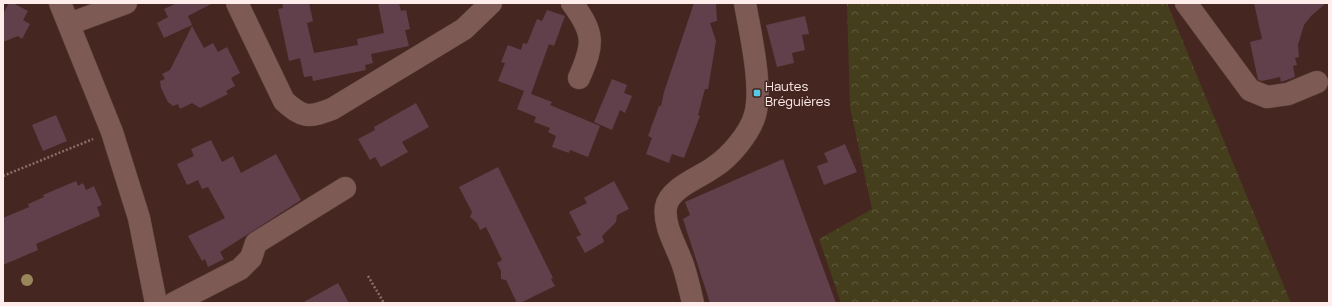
<svg xmlns="http://www.w3.org/2000/svg" width="1332" height="306" viewBox="0 0 1332 306" font-family="Manrope,sans-serif">
  <defs>
    <pattern id="forest-crowns" width="20" height="18" patternUnits="userSpaceOnUse"><rect width="20" height="18" fill="#443e1c"/><path d="M2 6a3 3 0 1 1 6 0M12 15a3 3 0 1 1 6 0" fill="none" stroke="#605a3d"/></pattern>
  </defs>
  <rect width="100%" height="100%" fill="#452621"/>
  <!-- forest -->
  <path fill="url(#forest-crowns)" d="M 847,3 L 1167,3 L 1291,303 L 841,303 L 819,239 L 872,209 L 850,107 Z"/>
  <!-- building -->
  <path fill="#61404c" d="M 9,3 L 13,3 L 28,11 L 23,20 L 30,24 L 22,39 L 18,36 L 3,42 L 3,14 Z
    M 177,3 L 213,3 L 188,16 L 192,25 L 164,38 L 157,23 L 168,17 L 164,9 Z
    M 282,3 L 309,3 L 313,21 L 307,23 L 314,53 L 358,45 L 357,39 L 384,33 L 378,3 L 399,3 L 401,11 L 406,10 L 410,29 L 405,30 L 409,46 L 371,54 L 373,63 L 365,65 L 366,70 L 313,81 L 312,76 L 304,77 L 300,58 L 289,61 L 278,9 L 283,8 Z
    M 694,3 L 716,3 L 717,21 L 710,23 L 716,41 L 708,89 L 705,89 L 698,115 L 700,116 L 684,158 L 672,154 L 669,163 L 646,154 L 652,138 L 648,136 L 659,106 L 661,106 L 664,92 Z
    M 1254,3 L 1326,3 L 1311,16 L 1304,25 L 1298,45 L 1299,57 L 1295,58 L 1297,65 L 1293,66 L 1295,77 L 1281,82 L 1280,77 L 1262,81 L 1258,80 L 1250,42 L 1262,39 Z
    M 547,10 L 565,16 L 554,46 L 549,44 L 531,94 L 552,102 L 550,105 L 600,126 L 588,157 L 570,150 L 569,153 L 552,147 L 556,136 L 548,132 L 550,128 L 534,122 L 536,117 L 517,109 L 524,91 L 498,81 L 505,63 L 501,62 L 508,45 L 521,50 L 523,43 L 527,44 L 537,19 L 542,21 Z
    M 805,16 L 809,34 L 802,35 L 805,50 L 792,53 L 794,63 L 777,67 L 766,25 Z
    M 192,26 L 204,48 L 213,43 L 218,52 L 227,47 L 240,73 L 231,78 L 235,86 L 226,91 L 228,94 L 200,108 L 192,103 L 180,109 L 178,104 L 173,106 L 168,102 L 161,88 L 160,81 L 165,79 L 162,74 L 170,70 Z
    M 612,79 L 627,85 L 624,93 L 632,96 L 625,113 L 620,110 L 612,130 L 594,122 Z
    M 416,103 L 429,127 L 402,142 L 408,152 L 381,167 L 375,157 L 370,160 L 358,139 L 375,130 L 374,127 Z
    M 56,115 L 67,141 L 43,151 L 32,125 Z
    M 211,140 L 222,162 L 233,156 L 241,173 L 276,154 L 301,200 L 220,252 L 224,259 L 208,267 L 205,259 L 202,261 L 188,236 L 225,218 L 208,187 L 202,189 L 198,180 L 187,185 L 177,164 L 194,156 L 191,149 Z
    M 845,144 L 857,172 L 824,185 L 817,166 L 828,162 L 824,153 Z
    M 783,159 L 836,303 L 710,303 L 683,219 L 690,215 L 685,202 Z
    M 498,167 L 553,278 L 551,279 L 555,286 L 520,303 L 517,303 L 506,280 L 501,279 L 501,271 L 497,263 L 502,260 L 486,227 L 480,230 L 477,223 L 470,217 L 472,212 L 459,187 Z
    M 76,181 L 78,186 L 83,183 L 86,190 L 94,186 L 102,205 L 97,207 L 100,216 L 36,244 L 38,250 L 3,265 L 3,218 L 29,207 L 28,204 L 44,197 L 43,195 Z
    M 614,181 L 629,209 L 617,215 L 616,222 L 602,236 L 604,242 L 585,253 L 576,237 L 581,235 L 569,212 L 587,203 L 584,198 Z
    M 338,283 L 349,303 L 302,303 Z"/>
  <g fill="none" stroke-linecap="round" stroke-linejoin="round">
    <defs>
      <path id="minor" d="M 60,3 L 112,132 L 139,218 L 156,303
        M 237,3 L 284,101 C 303,118 308,118 332,109 L 464,29 L 491,3
        M 572,3 C 595,34 594,44 579,78
        M 1186,3 L 1250,90 L 1267,97 L 1288,94 L 1317,82
        M 69,24 L 126,3
        M 174,303 L 240,269 L 251,258 L 256,243 L 345,188
        M 693,303 C 690,290 687,277 683,265 C 677,247 663,226 666,207 C 669,188 701,177 714,167 C 730,157 750,133 755,115 C 763,87 750,32 745,3"/>
    </defs>
    <!-- minor casing -->
    <use href="#minor" stroke="#5d4440" stroke-width="23"/>
    <!-- path -->
    <path stroke="#896f6b" stroke-width="2.5" stroke-dasharray="2 2" stroke-linecap="butt" d="M 3,176 L 93,139
      M 368,276 L 384,303"/>
    <!-- minor -->
    <use href="#minor" stroke="#7d5a53" stroke-width="22"/>
  </g>
  <!-- trees -->
  <circle fill="#9a865b" cx="27" cy="280" r="6"/>
  <!-- markers -->
  <rect fill="#58c9e3" stroke="#452621" stroke-width="1.5" x="753" y="89" width="8" height="8" rx="2"/>
  <g text-anchor="middle" dominant-baseline="central" stroke-width="3" stroke-linejoin="round" paint-order="stroke">
    <!-- poi labels -->
    <g font-size="13" fill="#feedea" stroke="#452621" text-anchor="start">
      <text x="765" y="86">Hautes<tspan x="765" dy="15">Bréguières</tspan></text>
    </g>
  </g>
  <!-- border -->
  <rect width="1332" height="306" fill="none" stroke="#feedea" stroke-width="8"/>
</svg>
